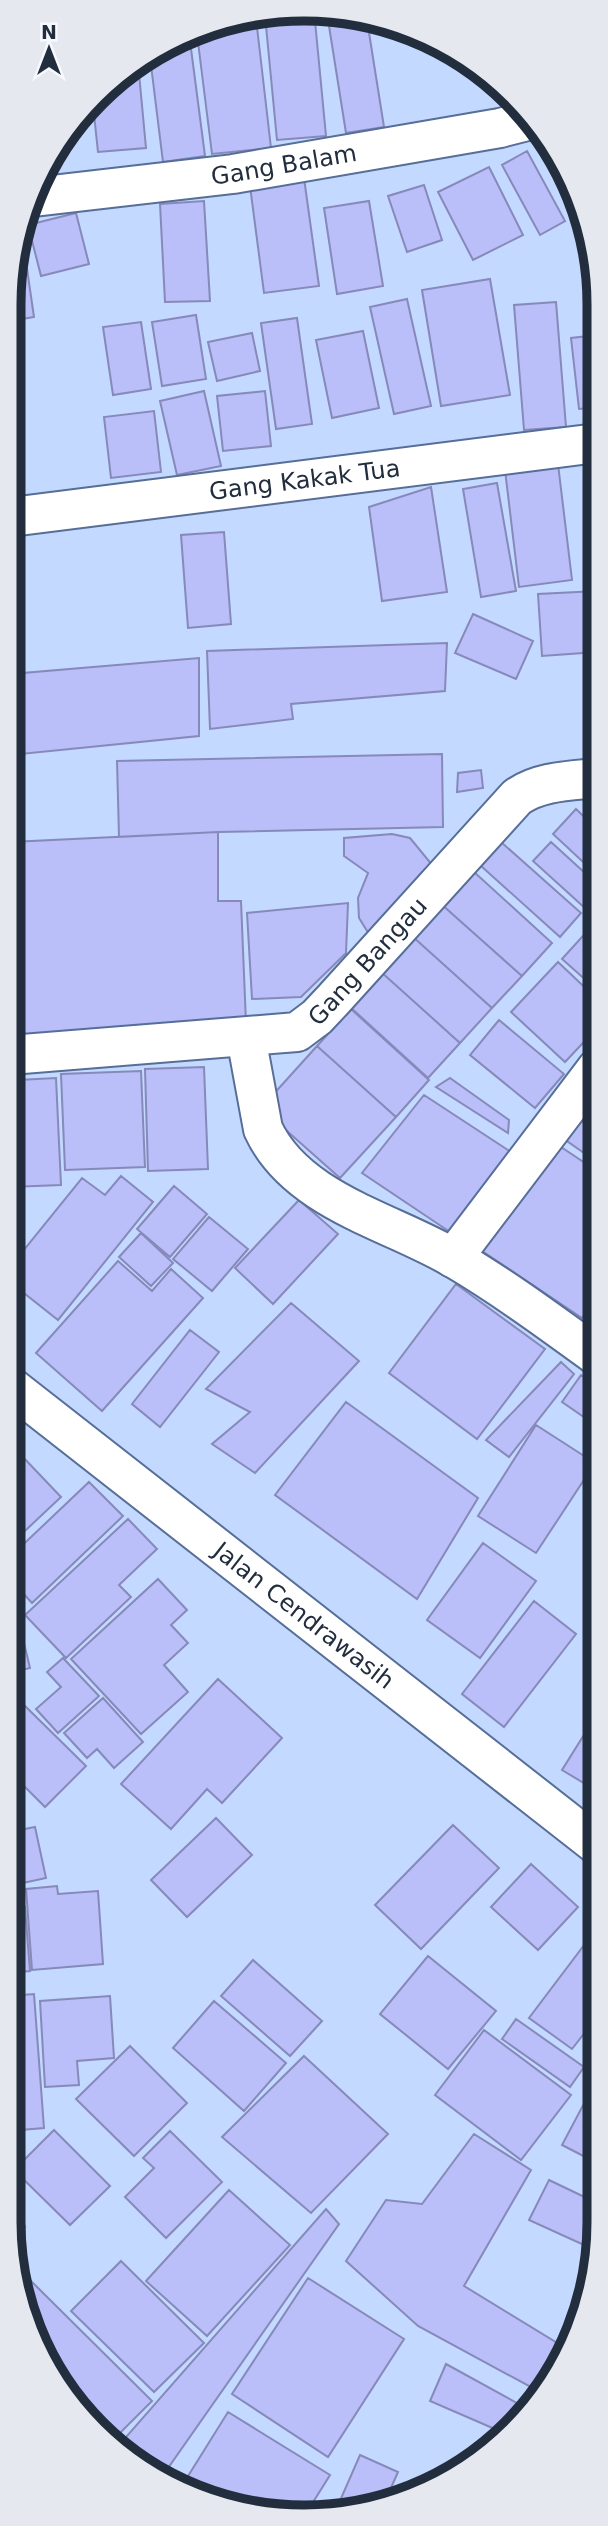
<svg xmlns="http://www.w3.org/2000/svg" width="608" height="2526" viewBox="0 0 608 2526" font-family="'DejaVu Sans',sans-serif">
  <rect width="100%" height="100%" fill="#c3d9ff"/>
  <!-- building -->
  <path fill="#babef9" stroke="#8689b9" stroke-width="2" d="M 367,20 L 384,127 L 346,133 L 329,26 Z
    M 315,21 L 326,136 L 277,140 L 266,26 Z
    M 257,27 L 271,148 L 212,154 L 197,34 Z
    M 190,41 L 205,156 L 163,162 L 150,57 L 179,43 Z
    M 138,63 L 146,148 L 98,152 L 93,105 L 125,70 Z
    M 500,86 L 513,96 L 522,108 L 512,113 Z
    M 527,151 L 565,221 L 540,235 L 502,165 Z
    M 489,167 L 523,235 L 473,260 L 438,192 Z
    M 304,178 L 319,286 L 264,293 L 250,186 Z
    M 424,185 L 442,240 L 407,252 L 388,196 Z
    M 204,201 L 210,301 L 165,302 L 160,204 Z
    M 369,201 L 383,286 L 337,294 L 324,208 Z
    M 76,213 L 89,264 L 41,276 L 28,225 Z
    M 22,234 L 34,317 L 11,321 L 11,265 Z
    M 490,279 L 510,395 L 441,406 L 422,290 Z
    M 407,299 L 431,406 L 394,414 L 370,307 Z
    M 556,302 L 566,427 L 524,430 L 514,305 Z
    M 196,315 L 206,379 L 162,386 L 152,322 Z
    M 297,318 L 312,424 L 276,429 L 261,323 Z
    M 141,322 L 151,389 L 113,395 L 103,327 Z
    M 363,331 L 379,408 L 332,418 L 316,340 Z
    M 252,333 L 260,371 L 217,381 L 208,342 Z
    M 597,335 L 597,407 L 579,409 L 571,338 Z
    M 204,391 L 221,466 L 177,475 L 160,401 Z
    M 265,391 L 271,446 L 223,451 L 217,396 Z
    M 154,411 L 161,472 L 111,478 L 104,417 Z
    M 558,464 L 572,580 L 519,587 L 505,470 Z
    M 497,483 L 516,591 L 481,597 L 463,489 Z
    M 431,487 L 447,592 L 382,601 L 369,507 Z
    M 224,532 L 231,624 L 188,628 L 181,535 Z
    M 597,591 L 597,652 L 542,656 L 538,594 Z
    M 473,614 L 533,641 L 516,679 L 455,653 Z
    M 447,643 L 445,691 L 291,704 L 293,719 L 210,729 L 207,651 Z
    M 199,658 L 199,736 L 11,755 L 11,674 Z
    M 442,754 L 443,827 L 218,832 L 119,837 L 117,761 Z
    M 481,770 L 483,788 L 457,792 L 458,773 Z
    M 576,809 L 597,829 L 597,875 L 553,834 Z
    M 218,832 L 218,901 L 241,901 L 246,1023 L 10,1042 L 11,842 Z
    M 392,834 L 410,838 L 433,866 L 369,934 L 359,918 L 358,898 L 368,873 L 344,856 L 344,838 Z
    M 492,834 L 581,913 L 560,937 L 471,857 Z
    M 551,842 L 597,884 L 597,919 L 533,861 Z
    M 462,861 L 552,943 L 522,976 L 431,895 Z
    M 431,895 L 522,976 L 492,1008 L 402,927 Z
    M 348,903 L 346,953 L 301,997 L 252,999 L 247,913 Z
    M 402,927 L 492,1008 L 460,1043 L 370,962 Z
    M 591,927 L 597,931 L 597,990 L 562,959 Z
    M 370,962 L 460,1043 L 428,1078 L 338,996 Z
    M 558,962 L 597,999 L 597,1028 L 565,1062 L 511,1012 Z
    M 351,1009 L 429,1080 L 396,1117 L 317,1046 Z
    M 499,1020 L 564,1074 L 535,1108 L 470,1055 Z
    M 317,1046 L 396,1117 L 340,1178 L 261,1108 Z
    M 204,1067 L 208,1169 L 148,1171 L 145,1069 Z
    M 141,1071 L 145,1167 L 65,1170 L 61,1074 Z
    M 56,1078 L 61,1185 L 10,1187 L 10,1110 L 20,1110 L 18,1080 Z
    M 450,1078 L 509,1120 L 508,1133 L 436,1087 Z
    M 424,1095 L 514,1154 L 450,1232 L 362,1173 Z
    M 579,1119 L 597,1132 L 597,1162 L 564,1139 Z
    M 552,1141 L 597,1171 L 597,1296 L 582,1318 L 479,1249 Z
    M 121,1176 L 153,1202 L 58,1320 L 10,1282 L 10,1267 L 82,1178 L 105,1195 Z
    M 174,1186 L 207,1214 L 170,1257 L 137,1229 Z
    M 299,1200 L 338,1234 L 273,1304 L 235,1268 Z
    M 209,1217 L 248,1249 L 212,1291 L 173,1259 Z
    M 141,1233 L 173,1263 L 151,1286 L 119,1257 Z
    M 118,1261 L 152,1291 L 171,1269 L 203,1298 L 102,1411 L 36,1353 Z
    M 456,1284 L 545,1349 L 477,1439 L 389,1373 Z
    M 291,1303 L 359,1361 L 255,1473 L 212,1444 L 250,1412 L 206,1389 Z
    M 190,1330 L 219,1352 L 160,1427 L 132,1404 Z
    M 561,1362 L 574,1374 L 509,1457 L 486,1440 Z
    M 581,1375 L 597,1385 L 597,1426 L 562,1402 Z
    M 346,1402 L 478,1498 L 417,1599 L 275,1495 Z
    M 536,1425 L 595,1463 L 536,1553 L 478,1516 Z
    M 21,1455 L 61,1497 L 10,1545 L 10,1465 Z
    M 89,1482 L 123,1516 L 32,1603 L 10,1579 L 10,1557 Z
    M 128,1519 L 157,1549 L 119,1585 L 131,1597 L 66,1658 L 25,1615 Z
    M 483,1543 L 536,1581 L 480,1658 L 427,1620 Z
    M 158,1579 L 187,1610 L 171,1625 L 188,1643 L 164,1665 L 188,1692 L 141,1734 L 71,1659 Z
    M 534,1601 L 576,1634 L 504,1727 L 462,1694 Z
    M 16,1610 L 30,1668 L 9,1673 L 10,1611 Z
    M 63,1658 L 99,1696 L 58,1733 L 36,1709 L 61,1687 L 47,1672 Z
    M 218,1679 L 282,1738 L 222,1803 L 207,1789 L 171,1829 L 121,1784 Z
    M 103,1698 L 143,1742 L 114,1768 L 97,1749 L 87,1758 L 64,1733 Z
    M 22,1703 L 86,1766 L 45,1807 L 9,1771 L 9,1716 Z
    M 597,1714 L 597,1791 L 562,1770 Z
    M 9,1788 L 17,1828 L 9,1829 Z
    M 216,1818 L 252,1855 L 187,1917 L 151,1880 Z
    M 453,1825 L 499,1868 L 421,1949 L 375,1905 Z
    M 35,1827 L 46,1878 L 9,1886 L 9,1832 Z
    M 531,1864 L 578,1907 L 538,1950 L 491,1907 Z
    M 57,1886 L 58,1894 L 98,1891 L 103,1964 L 32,1970 L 26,1889 Z
    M 25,1907 L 30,1971 L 9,1973 L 9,1908 Z
    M 597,1928 L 597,2017 L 572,2049 L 529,2018 Z
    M 428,1956 L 496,2011 L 448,2069 L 380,2014 Z
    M 253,1960 L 322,2021 L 290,2056 L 221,1996 Z
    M 34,1994 L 44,2128 L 9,2131 L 9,1996 Z
    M 110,1996 L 114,2058 L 77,2061 L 79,2085 L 45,2087 L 40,2001 Z
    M 214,2001 L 286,2063 L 244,2111 L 173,2048 Z
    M 516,2019 L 584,2067 L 570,2087 L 502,2039 Z
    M 484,2030 L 571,2095 L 521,2160 L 435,2095 Z
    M 130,2046 L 187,2103 L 134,2156 L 76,2099 Z
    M 304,2056 L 388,2134 L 311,2213 L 222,2137 Z
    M 597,2079 L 597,2163 L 562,2145 Z
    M 54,2130 L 110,2186 L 70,2225 L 14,2170 Z
    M 170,2131 L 222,2182 L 166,2238 L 125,2197 L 154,2168 L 143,2158 Z
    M 474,2134 L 531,2170 L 464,2286 L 567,2349 L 560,2369 L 540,2392 L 418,2326 L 346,2261 L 386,2200 L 422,2204 Z
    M 549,2180 L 597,2203 L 597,2251 L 529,2220 Z
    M 229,2190 L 290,2245 L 207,2336 L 146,2281 Z
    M 326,2209 L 339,2224 L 161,2478 L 119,2445 Z
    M 9,2211 L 25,2227 L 12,2239 L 9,2222 Z
    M 121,2261 L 204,2343 L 154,2392 L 71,2311 Z
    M 308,2278 L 404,2339 L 328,2457 L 232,2394 Z
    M 30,2280 L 152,2401 L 113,2440 L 82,2417 L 31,2335 L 22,2288 Z
    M 446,2364 L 526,2408 L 504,2433 L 430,2401 Z
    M 228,2412 L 330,2475 L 305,2515 L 284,2517 L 180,2489 Z
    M 360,2455 L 398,2472 L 383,2506 L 335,2512 Z"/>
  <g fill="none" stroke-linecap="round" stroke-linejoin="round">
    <defs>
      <g id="minor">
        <path id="s1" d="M 34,197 L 233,174 L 500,128 L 531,120"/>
        <path id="s2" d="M 11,517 L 597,443"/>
        <path d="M 246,1037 L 263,1129 C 296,1201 391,1221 455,1259 C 504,1288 550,1322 597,1356"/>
        <path id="s3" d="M 10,1055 L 297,1032 L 317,1017 L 333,1000 L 517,797 C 540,781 569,781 597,778"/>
        <path d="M 453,1258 L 597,1068"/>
        <path id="s4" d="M 10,1386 L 597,1845"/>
      </g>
    </defs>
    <!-- minor casing -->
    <use href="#minor" stroke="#566e98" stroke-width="42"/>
    <!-- minor -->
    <use href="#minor" stroke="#fff" stroke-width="38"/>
  </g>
  <g text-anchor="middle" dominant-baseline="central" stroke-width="5" stroke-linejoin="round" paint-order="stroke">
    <!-- street labels -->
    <g font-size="24" fill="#222d3e" stroke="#f6f9fe">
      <text stroke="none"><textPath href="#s1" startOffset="252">Gang Balam</textPath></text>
      <text stroke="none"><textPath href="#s2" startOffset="296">Gang Kakak Tua</textPath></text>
      <text stroke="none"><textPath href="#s3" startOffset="388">Gang Bangau</textPath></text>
      <text stroke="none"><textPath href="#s4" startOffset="373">Jalan Cendrawasih</textPath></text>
    </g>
  </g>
  <!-- crop -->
  <path d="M0 0H608V2526H0ZM304 21H304A283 283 0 0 1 587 304V2222A283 283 0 0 1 304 2505H304A283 283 0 0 1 21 2222V304A283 283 0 0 1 304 21Z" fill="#e5e9ef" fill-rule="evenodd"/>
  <path fill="none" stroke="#222d3e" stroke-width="9" d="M304 21H304A283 283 0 0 1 587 304V2222A283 283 0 0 1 304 2505H304A283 283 0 0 1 21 2222V304A283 283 0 0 1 304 21Z"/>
  <!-- north arrow -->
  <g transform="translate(49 49)" stroke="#f6f9fe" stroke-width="5" paint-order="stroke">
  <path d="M0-5L12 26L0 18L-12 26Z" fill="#222d3e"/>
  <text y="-10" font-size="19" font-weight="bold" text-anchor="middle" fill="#222d3e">N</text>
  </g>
</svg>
